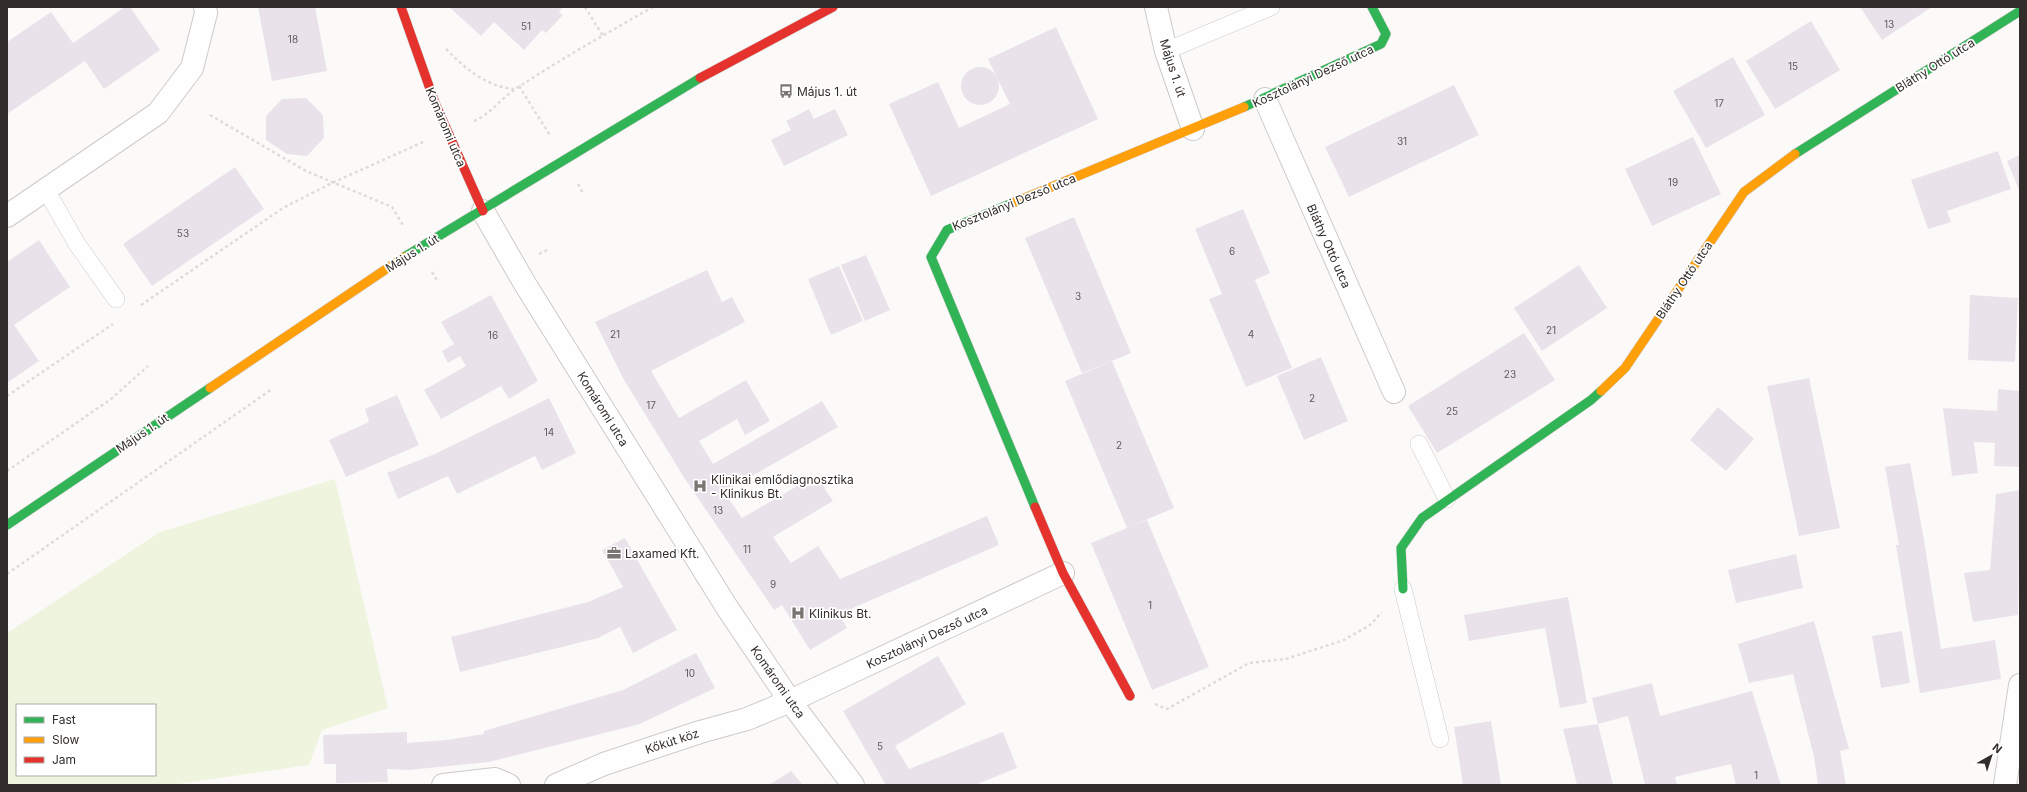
<svg xmlns="http://www.w3.org/2000/svg" width="2027" height="792" viewBox="0 0 2027 792" font-family="Inter,sans-serif">
  <rect width="100%" height="100%" fill="#fcfaf9"/>
  <!-- green -->
  <path fill="#eef4de" fill-rule="evenodd" d="M 335,479 L 388,708 L 322,730 L 309,765 L 171,785 L 7,785 L 7,633 L 160,532 ZM 17,705 L 155,705 L 155,775 L 17,775 Z"/>
  <!-- building -->
  <path fill="#e9e2eb" d="M 125,7 L 130,7 L 160,50 L 104,89 L 85,61 L 7,114 L 7,42 L 51,12 L 73,43 Z
    M 258,7 L 315,7 L 327,71 L 272,81 Z
    M 449,7 L 563,7 L 559,12 L 563,15 L 546,33 L 542,30 L 524,50 L 494,22 L 481,36 Z
    M 1860,7 L 1932,7 L 1882,40 Z
    M 1811,21 L 1840,70 L 1775,109 L 1746,61 Z
    M 1056,27 L 1098,119 L 931,196 L 889,104 L 938,82 L 959,128 L 1010,104 L 988,59 Z
    M 1733,57 L 1765,115 L 1706,148 L 1673,91 Z
    M961 86a19 19 0 1 1 38 0a19 19 0 1 1-38 0Z
    M 1454,85 L 1479,135 L 1349,197 L 1325,147 Z
    M 306,98 L 323,115 L 324,138 L 307,156 L 287,154 L 266,140 L 266,116 L 282,99 Z
    M 809,109 L 814,119 L 835,109 L 848,135 L 784,166 L 771,140 L 791,130 L 786,121 Z
    M 1693,137 L 1721,194 L 1652,226 L 1625,169 Z
    M 1998,151 L 2011,189 L 1947,211 L 1951,222 L 1928,229 L 1911,180 Z
    M 2020,155 L 2020,192 L 2007,161 Z
    M 235,167 L 264,209 L 152,286 L 123,244 Z
    M 1243,209 L 1270,273 L 1255,280 L 1292,368 L 1246,387 L 1209,299 L 1222,294 L 1195,229 Z
    M 1074,217 L 1131,353 L 1082,373 L 1025,238 Z
    M 39,240 L 70,287 L 14,325 L 39,361 L 7,383 L 7,262 Z
    M 866,255 L 890,310 L 865,321 L 841,265 Z
    M 1579,265 L 1607,308 L 1542,351 L 1514,308 Z
    M 839,266 L 863,321 L 831,335 L 808,279 Z
    M 707,270 L 722,302 L 732,297 L 745,322 L 651,371 L 679,418 L 746,380 L 770,421 L 745,435 L 737,419 L 699,441 L 713,464 L 822,401 L 838,427 L 724,492 L 742,518 L 816,475 L 833,501 L 773,537 L 791,563 L 818,546 L 840,579 L 987,516 L 999,545 L 839,614 L 847,628 L 810,650 L 782,605 L 774,610 L 685,479 L 624,380 L 595,322 Z
    M 491,295 L 538,381 L 509,399 L 501,386 L 441,419 L 424,390 L 466,366 L 460,356 L 448,363 L 442,351 L 454,344 L 441,322 Z
    M 1970,295 L 2018,298 L 2015,362 L 1968,360 Z
    M 1524,333 L 1555,380 L 1437,453 L 1408,406 Z
    M 1321,357 L 1348,421 L 1304,440 L 1277,376 Z
    M 1112,361 L 1174,508 L 1129,527 L 1147,520 L 1209,667 L 1152,690 L 1091,543 L 1127,528 L 1065,381 Z
    M 1809,378 L 1840,528 L 1799,536 L 1767,386 Z
    M 1998,389 L 2020,391 L 2020,467 L 1994,466 L 1995,443 L 1974,442 L 1978,473 L 1952,476 L 1943,408 L 1997,411 Z
    M 397,395 L 419,445 L 346,477 L 329,440 L 369,422 L 365,409 Z
    M 549,398 L 576,453 L 542,470 L 535,456 L 457,494 L 448,476 L 398,499 L 387,473 L 437,453 Z
    M 1718,407 L 1754,439 L 1726,471 L 1690,440 Z
    M 1910,463 L 1924,540 L 1941,649 L 1995,640 L 2001,679 L 1920,693 L 1896,545 L 1899,545 L 1885,467 Z
    M 2020,490 L 2018,615 L 1973,622 L 1964,573 L 1990,570 L 1996,494 Z
    M 625,538 L 677,630 L 633,653 L 620,627 L 598,638 L 460,672 L 451,637 L 588,602 L 623,587 L 602,550 Z
    M 1796,554 L 1803,588 L 1736,603 L 1728,570 Z
    M 1568,597 L 1587,703 L 1560,708 L 1545,628 L 1469,641 L 1464,615 Z
    M 1814,621 L 1849,749 L 1840,751 L 1846,785 L 1818,785 L 1814,757 L 1793,674 L 1749,683 L 1738,644 Z
    M 1902,631 L 1910,683 L 1881,688 L 1872,636 Z
    M 696,653 L 715,688 L 640,724 L 489,762 L 409,770 L 387,769 L 388,782 L 336,783 L 336,764 L 324,764 L 323,735 L 407,732 L 407,743 L 447,740 L 484,734 L 484,731 L 623,690 Z
    M 938,656 L 966,704 L 895,746 L 909,769 L 1003,732 L 1017,768 L 975,785 L 886,785 L 843,711 Z
    M 1652,683 L 1660,716 L 1752,691 L 1781,785 L 1736,785 L 1731,764 L 1675,777 L 1677,785 L 1645,785 L 1628,716 L 1598,724 L 1592,698 Z
    M 1491,721 L 1501,785 L 1463,785 L 1454,727 Z
    M 1598,724 L 1613,785 L 1577,785 L 1563,729 Z
    M 791,771 L 803,785 L 769,785 Z"/>
  <g fill="none" stroke-linecap="round" stroke-linejoin="round">
    <defs>
      <path id="lane" d="M 1166,51 L 1271,7
        M 46,190 L 77,244 L 116,299
        M 1419,444 L 1447,499
        M 1403,589 L 1440,739"/>
      <path id="street" d="M 1156,7 L 1166,51 L 1193,129
        M 1265,99 L 1394,392
        M 483,211 L 525,284 L 728,609 L 790,701 L 853,785
        M 7,216 L 158,113 L 192,68 L 206,13 L 205,7
        M 443,785 L 495,779 L 509,785
        M 556,785 L 604,764 L 700,732 L 747,719 L 790,701 L 1063,573
        M 2005,785 L 2020,685"/>
      <path id="fast" d="M 1244,107 L 1381,44 L 1386,34 L 1372,7
        M 1795,154 L 2020,11
        M 1015,202 L 947,230 L 931,257 L 1035,507
        M 404,257 L 700,78
        M 7,525 L 210,388
        M 1403,589 L 1401,548 L 1422,518 L 1591,400 L 1601,391"/>
      <path id="slow" d="M 1015,202 L 1244,107
        M 210,388 L 404,257
        M 1601,391 L 1625,368 L 1744,192 L 1795,154"/>
      <path id="jam" d="M 401,7 L 435,103 L 483,211
        M 700,78 L 833,7
        M 1035,507 L 1063,573 L 1130,696"/>
    </defs>
    <!-- lane casing -->
    <use href="#lane" stroke="#cdcac8" stroke-width="18"/>
    <!-- street casing -->
    <use href="#street" stroke="#cdcac8" stroke-width="24"/>
    <!-- fast casing -->
    <use href="#fast" stroke="#cdcac8" stroke-width="10"/>
    <!-- slow casing -->
    <use href="#slow" stroke="#cdcac8" stroke-width="10"/>
    <!-- jam casing -->
    <use href="#jam" stroke="#cdcac8" stroke-width="10"/>
    <!-- path -->
    <path stroke="#dddcdc" stroke-width="2.5" stroke-dasharray="3 3" stroke-linecap="butt" d="M 585,7 L 603,36
      M 446,49 C 466,69 485,86 514,89
      M 519,86 L 551,137
      M 210,115 L 306,171 L 392,207 L 403,225
      M 474,121 C 491,114 501,98 517,88 C 561,59 607,33 653,7
      M 578,184 L 583,193
      M 539,254 L 547,250
      M 432,272 L 438,282
      M 141,305 L 283,208 L 332,183 L 423,142
      M 7,396 L 113,324
      M 7,471 L 111,399 L 148,366
      M 7,574 L 272,389
      M 1155,704 L 1167,709 L 1249,663 L 1286,659 L 1344,640 L 1370,625 L 1382,612"/>
    <!-- lane -->
    <use href="#lane" stroke="#fffefe" stroke-width="17"/>
    <!-- street -->
    <use href="#street" stroke="#fffefe" stroke-width="22"/>
    <!-- fast -->
    <use href="#fast" stroke="#30b455" stroke-width="9"/>
    <!-- slow -->
    <use href="#slow" stroke="#ff9f0a" stroke-width="9"/>
    <!-- jam -->
    <use href="#jam" stroke="#e5322d" stroke-width="9"/>
  </g>
  <!-- icons -->
  <defs>
    <symbol id="bus-bare" viewBox="-9 -9 18 18"><path d="M-5-6H5V4H4V6H2V4H-2V6H-4V4H-5ZM-3.5-4V0h7V-4ZM-3.5 1.2v1.5H-2V1.2ZM2 1.2v1.5H3.5V1.2Z" fill="#797572" stroke="#fff" stroke-width="2.5" paint-order="stroke"/></symbol>
    <symbol id="hospital-bare" viewBox="-9 -9 18 18"><path d="M-5-5h3v3.5h4V-5h3V5h-3V1.5h-4V5h-3Z" fill="#797572" stroke="#fff" stroke-width="2.5" paint-order="stroke"/></symbol>
    <symbol id="office-bare" viewBox="-9 -9 18 18"><path d="M-6-3h4V-5.5h4V-3h4V5H-6ZM-1-4.5V-3h2v-1.5ZM-6 0V1H6V0Z" fill="#797572" stroke="#fff" stroke-width="2.5" paint-order="stroke"/></symbol>
  </defs>
  <g fill-rule="evenodd">
    <use href="#bus-bare" x="776" y="81" width="20" height="20"/>
    <use href="#hospital-bare" x="690" y="476" width="20" height="20"/>
    <use href="#office-bare" x="604" y="543" width="20" height="20"/>
    <use href="#hospital-bare" x="788" y="603" width="20" height="20"/>
  </g>
  <g text-anchor="middle" dominant-baseline="central" stroke-width="3.5" stroke-linejoin="round" paint-order="stroke">
    <!-- number labels -->
    <g font-size="10" fill="#605a5a">
      <text x="1889" y="24">13</text>
      <text x="526" y="26">51</text>
      <text x="293" y="39">18</text>
      <text x="1793" y="66">15</text>
      <text x="1719" y="103">17</text>
      <text x="1402" y="141">31</text>
      <text x="1673" y="182">19</text>
      <text x="183" y="233">53</text>
      <text x="1232" y="251">6</text>
      <text x="1078" y="296">3</text>
      <text x="1551" y="330">21</text>
      <text x="615" y="334">21</text>
      <text x="1251" y="334">4</text>
      <text x="493" y="335">16</text>
      <text x="1510" y="374">23</text>
      <text x="1312" y="398">2</text>
      <text x="651" y="405">17</text>
      <text x="1452" y="411">25</text>
      <text x="549" y="432">14</text>
      <text x="1119" y="445">2</text>
      <text x="718" y="510">13</text>
      <text x="747" y="549">11</text>
      <text x="773" y="584">9</text>
      <text x="1150" y="605">1</text>
      <text x="690" y="673">10</text>
      <text x="880" y="746">5</text>
      <text x="1756" y="775">1</text>
    </g>
    <!-- street labels -->
    <g font-size="12" fill="#322d2a" stroke="#fff">
      <text transform="translate(1935 65) rotate(-32)">Bláthy Ottó utca</text>
      <text transform="translate(1173 68) rotate(72)">Május 1. út</text>
      <text transform="translate(1313 76) rotate(-25)">Kosztolányi Dezső utca</text>
      <text transform="translate(446 127) rotate(67)">Komáromi utca</text>
      <text transform="translate(1014 202) rotate(-22)">Kosztolányi Dezső utca</text>
      <text transform="translate(1329 246) rotate(66)">Bláthy Ottó utca</text>
      <text transform="translate(412 253) rotate(-32)">Május 1. út</text>
      <text transform="translate(1684 280) rotate(-56)">Bláthy Ottó utca</text>
      <text transform="translate(603 409) rotate(58)">Komáromi utca</text>
      <text transform="translate(142 433) rotate(-34)">Május 1. út</text>
      <text transform="translate(927 637) rotate(-25)">Kosztolányi Dezső utca</text>
      <text transform="translate(778 682) rotate(55)">Komáromi utca</text>
      <text transform="translate(672 741) rotate(-18)">Kőkút köz</text>
    </g>
    <!-- poi labels -->
    <g font-size="12" fill="#322d2a" stroke="#fff" text-anchor="start">
      <text x="797" y="91">Május 1. út</text>
      <text x="711" y="479">Klinikai emlődiagnosztika<tspan x="711" dy="14">- Klinikus Bt.</tspan></text>
      <text x="625" y="553">Laxamed Kft.</text>
      <text x="809" y="613">Klinikus Bt.</text>
    </g>
  </g>
  <!-- border -->
  <rect width="2027" height="792" fill="none" stroke="#322d2a" stroke-width="16"/>
  <!-- legend -->
  <rect x="16" y="704" width="140" height="72" fill="#ffffff" stroke="#adabaa"/>
  <rect x="24" y="717" width="20" height="6" fill="#30b455" stroke="#adabaa"/>
  <text x="52" y="724" font-size="12" fill="#322d2a">Fast</text>
  <rect x="24" y="737" width="20" height="6" fill="#ff9f0a" stroke="#adabaa"/>
  <text x="52" y="744" font-size="12" fill="#322d2a">Slow</text>
  <rect x="24" y="757" width="20" height="6" fill="#e5322d" stroke="#adabaa"/>
  <text x="52" y="764" font-size="12" fill="#322d2a">Jam</text>
  <!-- north arrow -->
  <g transform="translate(1991 756) rotate(39)" stroke="#ffffff" stroke-width="3" paint-order="stroke">
  <path d="M0-3L7 15L0 10L-7 15Z" fill="#322d2a"/>
  <text y="-6" font-size="11" font-weight="bold" text-anchor="middle" fill="#322d2a">N</text>
  </g>
</svg>
